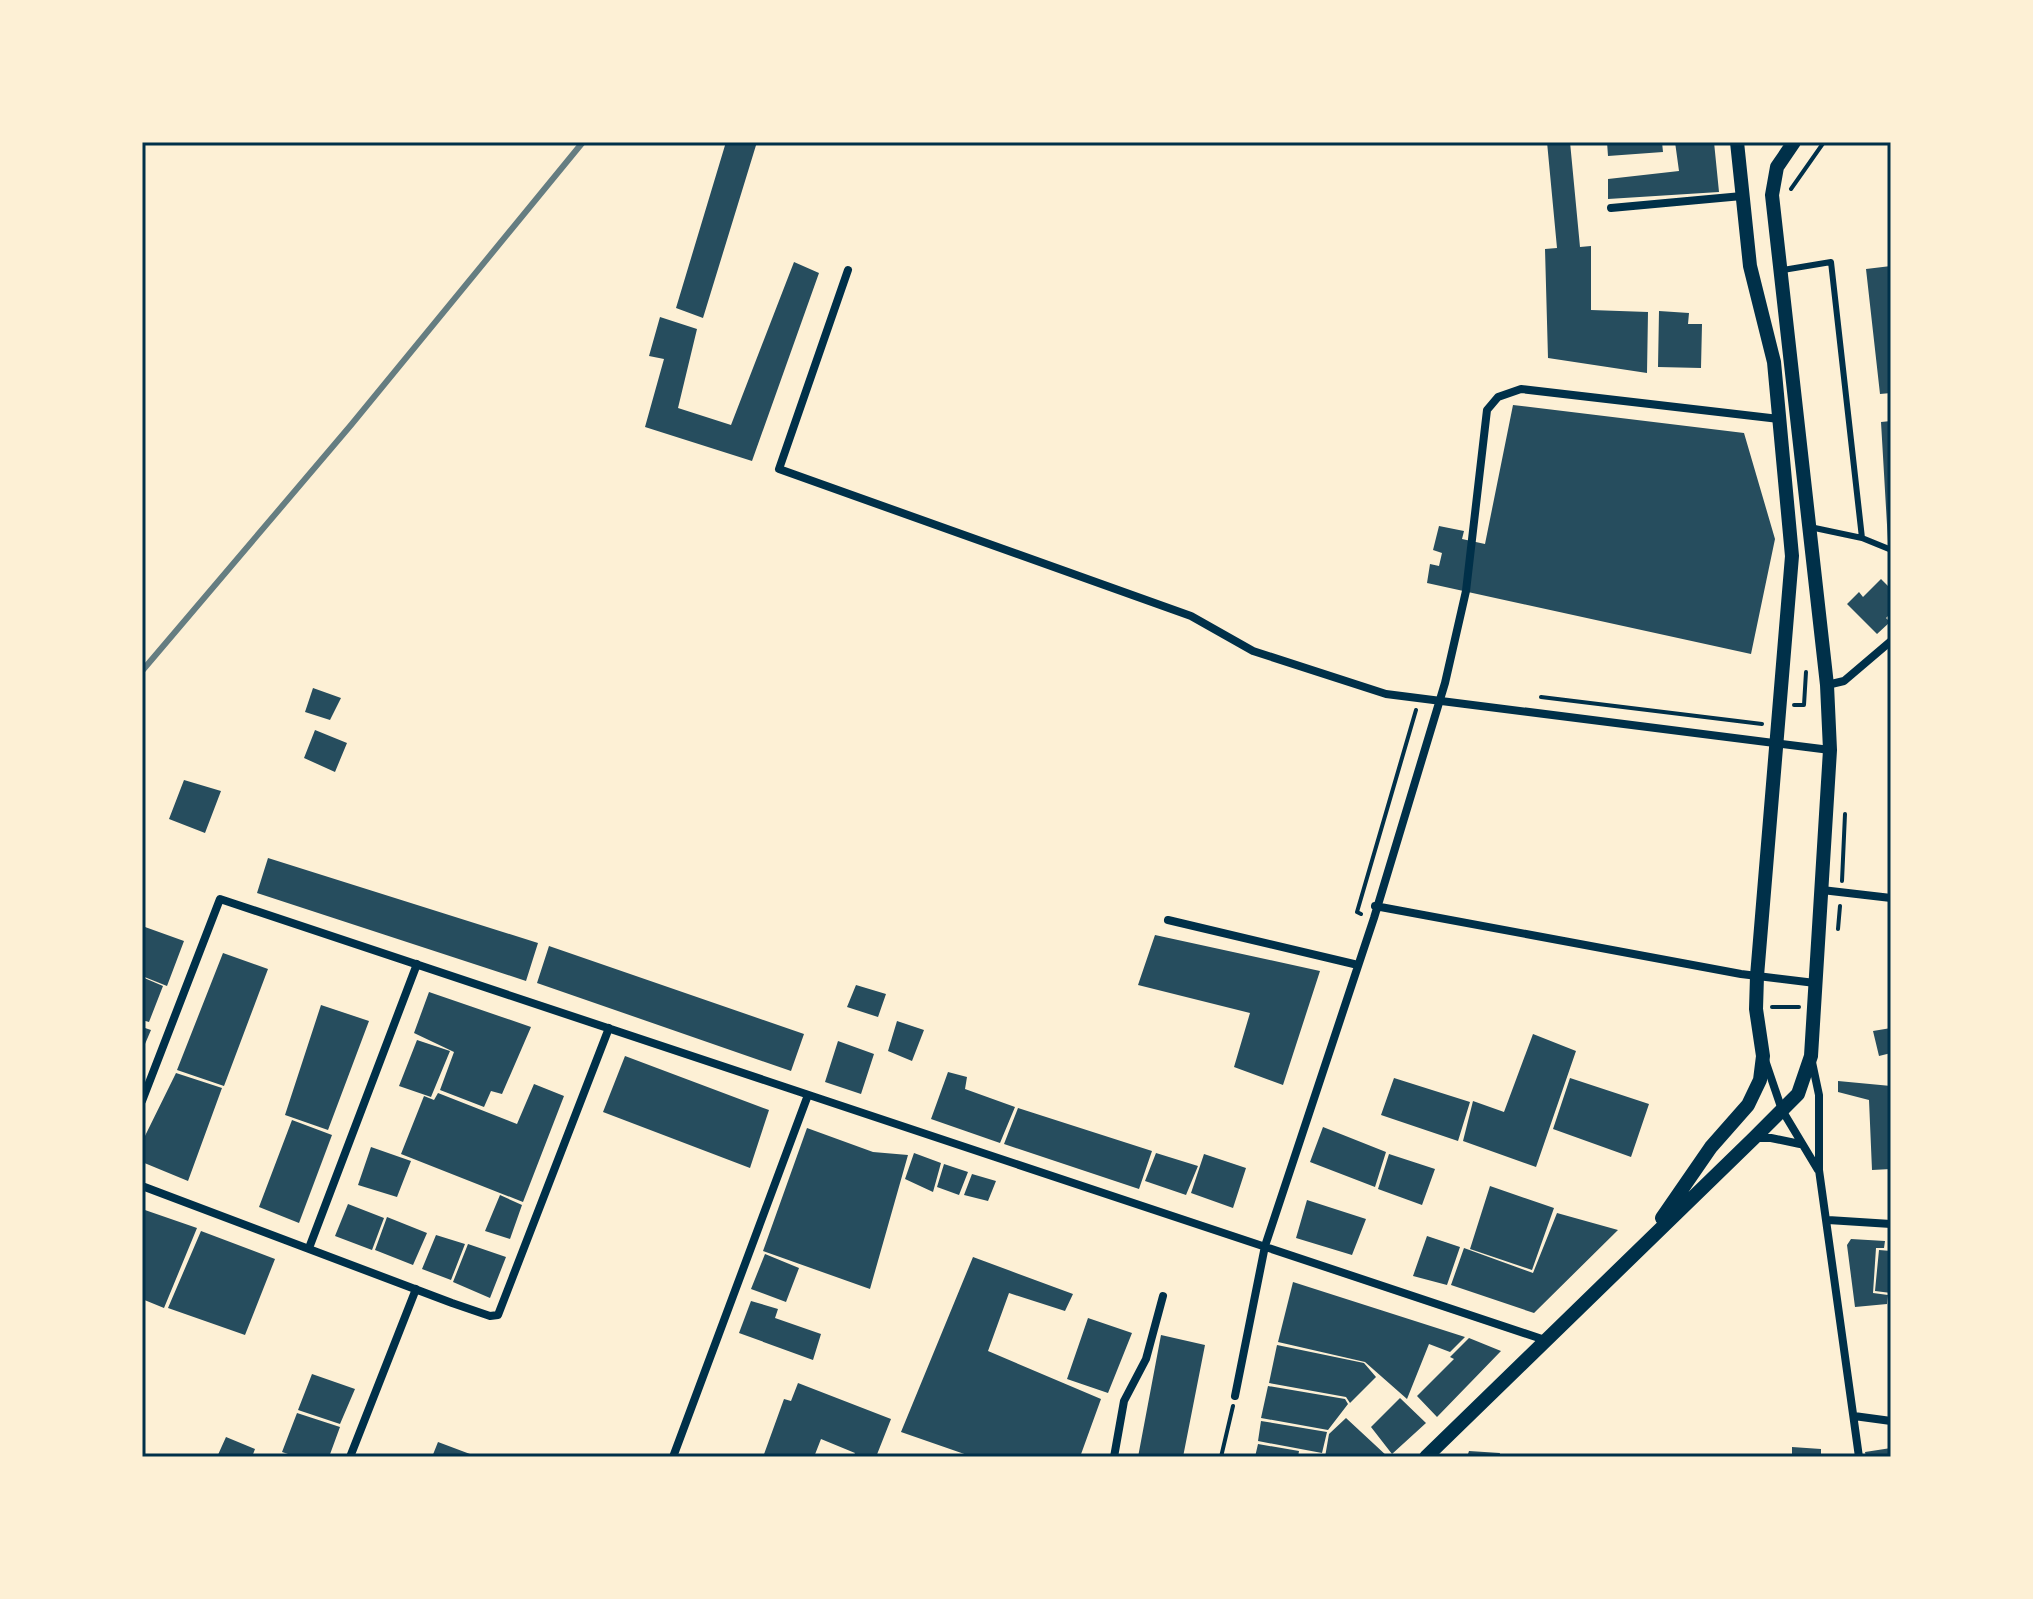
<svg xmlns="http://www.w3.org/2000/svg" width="2033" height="1599" viewBox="0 0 2033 1599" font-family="Cabin,sans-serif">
  <rect width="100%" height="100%" fill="#fdf0d5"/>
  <!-- building -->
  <path fill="#264d5e" d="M 726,142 L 757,142 L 703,318 L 676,308 Z
    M 1547,142 L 1570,142 L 1580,247 L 1591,246 L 1591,310 L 1648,312 L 1647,373 L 1548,358 L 1545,249 L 1557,248 Z
    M 1607,142 L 1662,142 L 1663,152 L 1608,156 Z
    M 1675,142 L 1714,142 L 1719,192 L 1608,199 L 1608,179 L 1679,171 Z
    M 794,262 L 819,273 L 752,461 L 645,427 L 664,359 L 649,356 L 660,317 L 697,329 L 678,408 L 731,425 Z
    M 1891,266 L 1891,393 L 1880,394 L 1866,269 Z
    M 1659,311 L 1689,313 L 1688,324 L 1702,324 L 1701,368 L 1658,367 Z
    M 1513,405 L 1744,433 L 1775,539 L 1751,654 L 1427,583 L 1430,564 L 1439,566 L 1442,553 L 1433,550 L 1439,526 L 1464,531 L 1462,539 L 1485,544 Z
    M 1891,421 L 1891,541 L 1888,542 L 1881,422 Z
    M 1881,579 L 1891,589 L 1891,613 L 1886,618 L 1890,622 L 1877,634 L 1847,604 L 1859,592 L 1863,597 Z
    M 313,688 L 341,698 L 330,720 L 305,712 Z
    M 315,730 L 347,743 L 335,772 L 304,758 Z
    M 184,780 L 221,791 L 205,833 L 169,819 Z
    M 268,858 L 538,943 L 526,981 L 257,893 Z
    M 145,927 L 184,941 L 167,986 L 142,976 Z
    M 1155,935 L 1320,971 L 1283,1085 L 1234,1067 L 1250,1013 L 1138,985 Z
    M 549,946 L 804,1034 L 791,1071 L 537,983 Z
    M 223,953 L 268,969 L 224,1086 L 177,1070 Z
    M 142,977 L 163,986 L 149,1022 L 142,1020 Z
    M 856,985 L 886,994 L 878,1017 L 847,1007 Z
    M 429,992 L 531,1027 L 502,1094 L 491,1091 L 484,1107 L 440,1090 L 454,1052 L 414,1033 Z
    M 321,1005 L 369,1021 L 328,1130 L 285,1115 Z
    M 897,1021 L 924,1030 L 912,1061 L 888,1051 Z
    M 142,1027 L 151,1030 L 142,1051 Z
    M 1891,1028 L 1891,1053 L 1879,1056 L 1873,1031 Z
    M 1533,1034 L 1576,1051 L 1536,1167 L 1463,1141 L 1473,1101 L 1504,1112 Z
    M 417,1040 L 450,1051 L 431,1097 L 399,1086 Z
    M 838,1041 L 874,1054 L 861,1094 L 825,1082 Z
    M 625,1056 L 769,1110 L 750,1168 L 603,1112 Z
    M 948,1072 L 967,1077 L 965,1089 L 1015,1107 L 1000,1143 L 931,1119 Z
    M 176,1073 L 222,1088 L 188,1181 L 142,1162 L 142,1142 Z
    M 1394,1078 L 1470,1102 L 1458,1141 L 1381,1115 Z
    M 1570,1078 L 1649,1104 L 1631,1157 L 1553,1129 Z
    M 1838,1081 L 1891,1086 L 1891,1169 L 1872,1170 L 1869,1100 L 1838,1092 Z
    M 534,1084 L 564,1096 L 523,1202 L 401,1154 L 424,1096 L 434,1100 L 438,1093 L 517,1124 Z
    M 1018,1108 L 1152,1151 L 1139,1189 L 1004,1144 Z
    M 292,1120 L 332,1135 L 299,1223 L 259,1207 Z
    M 1323,1127 L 1386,1152 L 1375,1187 L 1310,1162 Z
    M 807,1128 L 873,1152 L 908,1155 L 870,1289 L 763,1251 Z
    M 371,1147 L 411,1161 L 397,1197 L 358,1185 Z
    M 914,1153 L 941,1163 L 933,1192 L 905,1179 Z
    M 1156,1153 L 1198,1166 L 1186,1195 L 1145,1181 Z
    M 1204,1154 L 1246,1168 L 1233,1208 L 1191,1193 Z
    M 1389,1154 L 1435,1169 L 1422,1205 L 1378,1189 Z
    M 944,1164 L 968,1172 L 959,1195 L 937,1187 Z
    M 972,1174 L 996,1181 L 988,1201 L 964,1195 Z
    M 1490,1186 L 1554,1208 L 1532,1270 L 1470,1249 Z
    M 500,1195 L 522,1205 L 510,1239 L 485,1231 Z
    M 1307,1200 L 1366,1219 L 1352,1255 L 1296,1238 Z
    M 348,1204 L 384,1218 L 372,1250 L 335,1236 Z
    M 142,1209 L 197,1228 L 164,1308 L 142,1299 Z
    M 1557,1213 L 1618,1230 L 1534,1313 L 1451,1285 L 1464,1248 L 1533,1273 Z
    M 387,1217 L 427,1233 L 413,1265 L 375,1250 Z
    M 201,1231 L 275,1259 L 245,1335 L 168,1308 Z
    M 436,1235 L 465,1244 L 451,1280 L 422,1269 Z
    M 1427,1236 L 1460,1247 L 1447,1285 L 1413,1276 Z
    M 1851,1239 L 1885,1241 L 1884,1248 L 1876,1248 L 1873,1293 L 1888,1295 L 1887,1304 L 1855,1307 L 1847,1245 Z
    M 468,1244 L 506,1257 L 490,1298 L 453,1282 Z
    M 1879,1250 L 1891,1251 L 1891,1293 L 1875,1291 Z
    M 765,1254 L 799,1268 L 786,1302 L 751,1289 Z
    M 973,1257 L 1073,1294 L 1065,1311 L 1009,1293 L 988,1351 L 1101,1399 L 1080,1457 L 973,1457 L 901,1432 Z
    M 1293,1282 L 1465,1337 L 1450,1352 L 1429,1344 L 1407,1399 L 1365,1362 L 1278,1342 Z
    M 751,1301 L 778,1309 L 775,1318 L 821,1334 L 813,1360 L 739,1333 Z
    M 1088,1318 L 1132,1333 L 1108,1393 L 1067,1379 Z
    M 1161,1335 L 1205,1345 L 1183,1457 L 1138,1457 Z
    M 1469,1338 L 1501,1351 L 1437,1417 L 1417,1396 L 1454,1359 L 1450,1357 Z
    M 1277,1345 L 1364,1363 L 1376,1377 L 1350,1403 L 1346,1397 L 1269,1383 Z
    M 312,1374 L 355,1389 L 340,1424 L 298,1410 Z
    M 798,1383 L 891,1419 L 876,1457 L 853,1457 L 855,1453 L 821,1439 L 814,1457 L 763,1457 L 784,1399 L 791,1401 Z
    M 1268,1386 L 1345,1399 L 1348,1404 L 1328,1430 L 1261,1418 Z
    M 1400,1398 L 1426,1423 L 1392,1454 L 1371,1427 Z
    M 297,1413 L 340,1427 L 329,1457 L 297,1457 L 282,1452 Z
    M 1346,1418 L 1388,1457 L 1325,1457 L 1329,1434 Z
    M 1261,1421 L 1327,1432 L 1322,1453 L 1258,1441 Z
    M 226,1437 L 255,1449 L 252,1457 L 217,1457 Z
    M 438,1442 L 478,1457 L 432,1457 Z
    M 1258,1444 L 1299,1451 L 1298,1457 L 1255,1457 Z
    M 1792,1447 L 1821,1449 L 1821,1457 L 1792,1457 Z
    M 1891,1448 L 1891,1457 L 1866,1457 L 1865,1452 Z
    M 1469,1451 L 1500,1453 L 1499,1457 L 1467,1457 Z"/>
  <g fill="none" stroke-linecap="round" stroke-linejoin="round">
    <!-- path -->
    <path stroke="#003049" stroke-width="4" d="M 1791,189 L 1824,142
      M 1541,697 L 1762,724
      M 1794,705 L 1804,705 L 1806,672
      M 1842,881 L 1845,814
      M 1361,914 L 1357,912 L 1416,710
      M 1838,929 L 1840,906
      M 1772,1007 L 1799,1007
      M 1221,1457 L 1233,1406"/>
    <!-- service -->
    <path stroke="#003049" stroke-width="6" d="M 1783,270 L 1831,262 L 1862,538 L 1889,549
      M 1810,527 L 1862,538"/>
    <!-- minor -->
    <path stroke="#003049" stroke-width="8" d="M 1611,208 L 1742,196
      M 848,270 L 779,469 L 1191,616 L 1253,651 L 1386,694 L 1830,750
      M 1827,685 L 1844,681 L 1891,641
      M 1822,890 L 1891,898
      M 1375,906 L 1741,974 L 1815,983
      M 1168,920 L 1358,965
      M 1765,1060 L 1782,1110 L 1818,1170
      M 1812,1062 L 1819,1095 L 1819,1170 L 1859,1457
      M 142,1101 L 220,899 L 1545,1340
      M 1755,1138 L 1771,1138 L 1800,1144
      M 142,1186 L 452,1303 L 490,1316 L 498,1315 L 609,1028
      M 1828,1220 L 1891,1224
      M 309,1248 L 417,964
      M 1235,1396 L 1265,1246 L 1374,918 L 1445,683 L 1466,591 L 1487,410 L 1498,397 L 1521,389 L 1779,419
      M 1854,1416 L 1891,1421
      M 350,1457 L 416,1289
      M 673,1457 L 808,1095
      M 1114,1457 L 1124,1401 L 1146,1359 L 1163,1296"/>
    <!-- tertiary -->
    <path stroke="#003049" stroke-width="14" d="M 1662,1218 L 1711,1147 L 1748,1105 L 1760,1080 L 1763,1056 L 1756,1009 L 1757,976 L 1792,556 L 1774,362 L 1750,266 L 1737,142
      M 1426,1457 L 1754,1138 L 1798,1094 L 1811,1056 L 1830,750 L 1827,685 L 1772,195 L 1777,167 L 1794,142"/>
    <!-- rail -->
    <path stroke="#657d81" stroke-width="6" d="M 142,671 L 351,425 L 583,142"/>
  </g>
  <!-- border -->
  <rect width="2033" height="1599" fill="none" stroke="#fdf0d5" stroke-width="288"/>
  <rect x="144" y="144" width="1745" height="1311" fill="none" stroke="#003049" stroke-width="3"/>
</svg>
